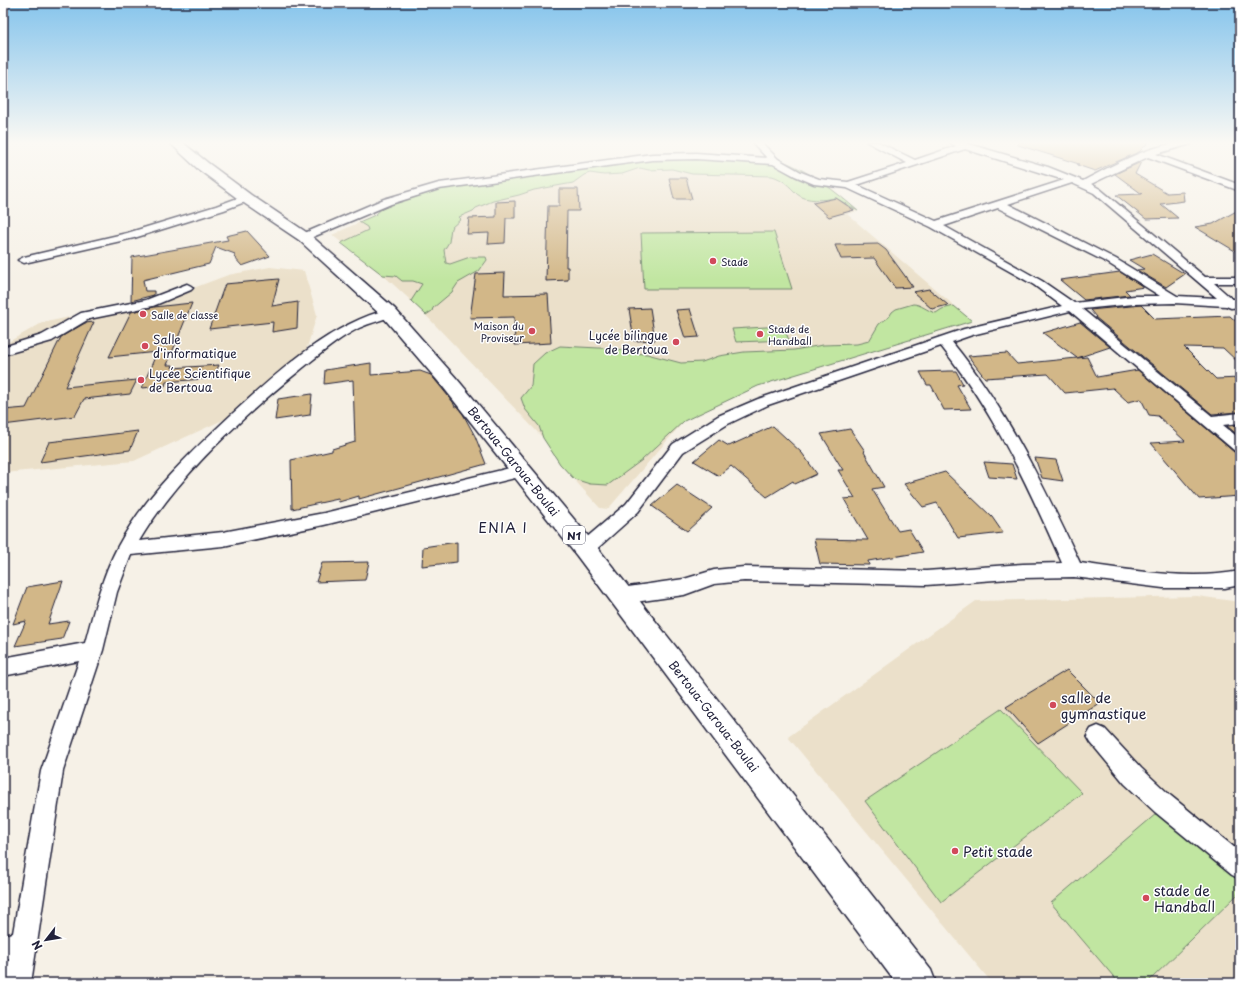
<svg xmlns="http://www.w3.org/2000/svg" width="1243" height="986" font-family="'Playpen Sans',sans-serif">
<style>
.built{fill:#ebe0ca}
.green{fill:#c1e6a1;stroke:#72846e}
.building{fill:#d2b788;stroke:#22223b}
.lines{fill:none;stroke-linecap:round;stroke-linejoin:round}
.street-casing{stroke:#22223b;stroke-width:3}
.highway-casing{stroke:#22223b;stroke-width:3}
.street{fill:#fff;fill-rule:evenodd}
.highway{fill:#fff;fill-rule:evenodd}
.poi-dot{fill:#d1495b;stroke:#fff;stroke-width:1.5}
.labels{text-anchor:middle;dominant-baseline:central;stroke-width:3;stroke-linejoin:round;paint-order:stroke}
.far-poi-label{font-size:10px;fill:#22223b;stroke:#fff;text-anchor:start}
.shield{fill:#fff;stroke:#646476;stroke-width:1}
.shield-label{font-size:11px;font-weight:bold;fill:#22223b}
.poi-label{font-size:12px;fill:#22223b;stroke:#fff;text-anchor:start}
.street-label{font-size:12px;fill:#22223b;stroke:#fff}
.quarter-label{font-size:14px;letter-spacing:1px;fill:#22223b;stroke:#fff}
.near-poi-label{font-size:14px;fill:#22223b;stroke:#fff;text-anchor:start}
</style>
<rect width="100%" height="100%" fill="#f6f1e7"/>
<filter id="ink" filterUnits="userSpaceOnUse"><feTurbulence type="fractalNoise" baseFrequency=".025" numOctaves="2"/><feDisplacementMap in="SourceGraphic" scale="8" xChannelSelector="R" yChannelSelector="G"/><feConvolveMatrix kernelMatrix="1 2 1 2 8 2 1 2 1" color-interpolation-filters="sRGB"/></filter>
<g filter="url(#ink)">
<g class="built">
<path d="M763 161H783L792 165 833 189 858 211 847 214 972 321 758 386 684 421 608 509 600 508 560 464 543 438 418 307 383 275 332 235 375 215 388 203 565 169Z"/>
<path d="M270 267 304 271 317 315 305 354 253 406 134 461 3 473V345L42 323 180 293 228 275Z"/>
<path d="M1197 596 1240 602V983H992L788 737 976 601Z"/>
</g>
<g class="green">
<path d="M654 158 783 161C811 172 835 191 858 211L836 198C825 200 806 202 797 194 789 186 783 179 772 176L692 174 672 169 649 170 640 168 622 174 604 175 590 173 584 175 573 183 534 190 519 195 493 201 476 208 473 211 459 217 461 219 451 228 449 242 444 250 446 263 450 264 470 257H486L487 260 479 271 458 283 452 292 433 308 432 311 426 315 411 301 422 284 413 281H402L396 276 383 275 341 243 368 230 367 227 359 222 375 215 388 203 419 191Z"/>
<path d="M774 232 792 289H644L641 233Z"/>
<path d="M913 304C921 304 927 311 936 313L942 309 954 306 972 321 758 386 684 421 642 460 608 485 590 484 574 479 560 464 543 438 539 426 525 409 521 398 531 386 533 364 545 353 560 346 618 349 630 353 647 354 681 363 702 362 719 356 744 352 794 350 823 345 857 344 869 341 879 324 889 317 892 312 896 309Z"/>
<path d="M783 326 789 340 736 342 732 329Z"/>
<path d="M1001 709 1082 793 941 902 865 801Z"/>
<path d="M1163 808 1240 883V892L1147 983H1119L1051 903Z"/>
</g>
<g class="building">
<path d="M1018 142H1149L1139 152 1095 171 1077 165 1079 164 1018 145Z"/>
<path d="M1141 162 1135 174 1167 193 1183 192 1184 201 1161 204 1178 218 1146 219 1116 195 1142 194 1115 174Z"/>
<path d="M669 178H686L692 199H674Z"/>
<path d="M559 189H578L579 211H567L566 267H568V280L546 281 548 206H559Z"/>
<path d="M836 198 854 210 829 217 813 203Z"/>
<path d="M515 201V218H506L505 243 488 244 489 233 467 234 469 218 496 217V202Z"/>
<path d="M1240 209V254L1195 227 1213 224Z"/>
<path d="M247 231 270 256 242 266 234 257 235 254 216 247 209 264 143 280 145 291H154V295L131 301 132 257 228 240 226 236Z"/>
<path d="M878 244 886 250 913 287 895 288 874 258 841 259 835 245Z"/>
<path d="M1152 254 1185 274 1166 287 1137 270 1144 269 1129 260Z"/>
<path d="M1120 272 1144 287 1125 290 1130 295 1084 300 1060 280Z"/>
<path d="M505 273 504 295 548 294 551 343 515 345 514 317 470 318 476 274Z"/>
<path d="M279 279 272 306 298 302 297 328 272 332 273 322 209 329 225 284Z"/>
<path d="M929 289 948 305 932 309 913 292Z"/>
<path d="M192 303 167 365H173L172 368 219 365 213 378 166 382 165 386 142 388 157 352 109 357 131 312 154 307Z"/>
<path d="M1141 305 1155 319 1230 316 1240 325V364L1223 348 1184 347 1216 379 1240 378V412L1212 414 1095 317H1096L1090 310Z"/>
<path d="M650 308 655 340 634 341 629 309Z"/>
<path d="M690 309 699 337 685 338 676 310Z"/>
<path d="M94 322 65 387 137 380 130 394 84 399 75 416 3 425V410L26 408 61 337 85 323Z"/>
<path d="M1080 322 1110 347 1077 358 1043 333Z"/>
<path d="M1007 353 1017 364 1087 357 1097 377 1138 370 1234 452 1240 453V496L1199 499 1151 443 1185 441 1158 416 1149 415 1141 399 1128 402 1113 388 1065 393 1048 374 985 378 968 356Z"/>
<path d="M371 363V375L420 371 431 375 453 402 455 407 457 406 463 414 475 436 486 464 359 499V496L339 502 338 499 292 509 291 460 332 451V449L355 442 353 380 324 384 325 370Z"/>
<path d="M949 371H956L963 384 957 385 971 409 944 410 931 385H927L920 372Z"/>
<path d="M312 394 310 415 275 420 278 399Z"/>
<path d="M1240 425V437L1227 426Z"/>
<path d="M773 426 802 453 817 474 795 484 793 481 767 497 731 466 719 476 694 461 719 440 729 446Z"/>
<path d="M850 429 865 451 864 452 884 487 872 489 898 531 909 529 923 552 868 561 869 565 820 564 814 539 868 540 844 499 855 498 838 470H843L821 434Z"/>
<path d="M138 431 130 450 40 462 49 442Z"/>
<path d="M1035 458 1056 460 1063 481 1042 478Z"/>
<path d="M984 462 1012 464 1017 479 989 477Z"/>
<path d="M945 472 992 517 1003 533 958 538 937 503 923 507 904 484Z"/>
<path d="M677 485 712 508 687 531 652 506Z"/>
<path d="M457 542V562L422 566 423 547Z"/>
<path d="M369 562 365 580 316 582 322 563Z"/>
<path d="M63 581 48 624 69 621 62 639 15 646 26 621 13 624 27 587Z"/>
<path d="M1067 670 1100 703 1038 743 1006 707Z"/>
</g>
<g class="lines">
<g class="street-casing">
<g id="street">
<path d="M752 142H761L778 159 801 172 819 179 848 182 907 163 867 142H878L915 160 956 146 949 142H962L1048 167 1083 181C1117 163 1154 142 1192 142L1191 144 1156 154 1240 185V191L1148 157 1091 184 1100 189 1205 277H1240V283H1214L1232 299H1240V307L1231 308 1226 306 1174 303 1134 304 1082 309 1212 416 1240 413V423L1223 425 1240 439V452L1235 451 1070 311 972 335 952 342C1007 409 1043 485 1080 563 1131 570 1189 581 1240 571V585L1225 588H1163L1074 577 1023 578 926 585 744 581 714 584 684 595 621 604 615 601 612 596 615 591 621 588 684 579 714 570 744 567 926 571 1023 564 1062 563C1028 486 994 412 941 346L768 405 728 424 683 452 638 512 591 554 585 556 579 554 576 549 579 544 626 504 673 444 718 416 758 399 964 329 1062 306 1034 285 931 227 847 188 814 184 795 176 773 164 696 159 652 160 439 189 391 204 308 239H300L299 237 300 235 384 199 439 183 652 154 696 153 767 158ZM965 149 1064 180 936 221 857 185ZM1072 183 1094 193 1217 298 1177 296 1116 259 1008 204ZM998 208 1108 263 1160 296H1134L1074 303 1042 281 944 226Z"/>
<path d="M246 195 251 198 250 200 224 210 134 238 24 263 18 260 24 257 127 233 216 206Z"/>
<path d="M187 284 191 286 193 288 191 290 153 306 89 319 52 341 3 355V347L42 335 81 313 146 300Z"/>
<path d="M389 309 393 310 395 313 393 316C382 320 370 323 359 328 337 339 318 356 299 371 242 417 177 477 139 541L223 532 324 513 522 465 527 467 530 471 527 475 324 525 223 546 131 555 117 592 103 650 63 771 31 983H5L9 959 3 961V935L13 933 41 771 79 661 3 676V658L85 643C94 610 102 576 118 546 146 494 190 453 232 414 278 372 328 325 389 309Z"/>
<path d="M1098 726 1105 729 1141 768 1171 796 1240 852V879L1232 875 1155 812 1125 784 1091 743 1087 736 1091 729Z"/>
</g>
</g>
<g class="highway-casing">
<path id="highway" d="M169 142H182L208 163 251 195 309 234 395 309 457 379 593 542 931 970 936 983H896L577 556 443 387 383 317 299 240 241 201 198 169Z"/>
</g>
<use href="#street" class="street"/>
<use href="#highway" class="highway"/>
</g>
</g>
<linearGradient id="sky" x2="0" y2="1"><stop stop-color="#85c4ec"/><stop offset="0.51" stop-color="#fbf9f4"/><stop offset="1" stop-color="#fbf9f4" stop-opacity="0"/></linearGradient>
<rect width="1243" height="280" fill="url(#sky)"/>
<g class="poi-dot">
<circle cx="713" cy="261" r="4"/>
<circle cx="143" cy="314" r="4"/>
<circle cx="532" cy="331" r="4"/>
<circle cx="760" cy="334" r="4"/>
<circle cx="676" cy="342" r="4"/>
<circle cx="145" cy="346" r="4"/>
<circle cx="141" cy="380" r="4"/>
<circle cx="1053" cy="705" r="4"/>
<circle cx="955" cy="851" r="4"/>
<circle cx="1146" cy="898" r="4"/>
</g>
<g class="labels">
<g class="far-poi-label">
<text x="721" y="261">Stade</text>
<text x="151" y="314">Salle de classe</text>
<text x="524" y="325" text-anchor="end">Maison du<tspan x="524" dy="12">Proviseur</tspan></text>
<text x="768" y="328">Stade de<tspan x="768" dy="12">Handball</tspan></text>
</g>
<rect class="shield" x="563" y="526" width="22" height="18" rx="3"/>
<g class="shield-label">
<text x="574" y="535">N1</text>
</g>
<g class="poi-label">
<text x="668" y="335" text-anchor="end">Lycée bilingue<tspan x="668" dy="14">de Bertoua</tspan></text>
<text x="153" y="339">Salle<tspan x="153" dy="14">d'informatique</tspan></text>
<text x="149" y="373">Lycée Scientifique<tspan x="149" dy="14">de Bertoua</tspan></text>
</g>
<g class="street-label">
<text transform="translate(514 461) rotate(51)">Bertoua-Garoua-Boulai</text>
<text transform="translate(714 716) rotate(52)">Bertoua-Garoua-Boulai</text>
</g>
<g class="quarter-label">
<text x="503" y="527">ENIA I</text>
</g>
<g class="near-poi-label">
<text x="1061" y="697">salle de<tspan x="1061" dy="16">gymnastique</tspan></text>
<text x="963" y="851">Petit stade</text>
<text x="1154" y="890">stade de<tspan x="1154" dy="16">Handball</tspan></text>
</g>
</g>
<rect width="1243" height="986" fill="none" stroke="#fff" stroke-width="16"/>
<rect x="8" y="8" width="1227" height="970" fill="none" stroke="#22223b" stroke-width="1.5" filter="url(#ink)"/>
<g transform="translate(46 940) rotate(239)" stroke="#ffffff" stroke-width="3" paint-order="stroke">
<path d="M0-3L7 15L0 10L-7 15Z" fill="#22223b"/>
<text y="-6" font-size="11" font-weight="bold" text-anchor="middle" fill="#22223b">N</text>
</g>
</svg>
